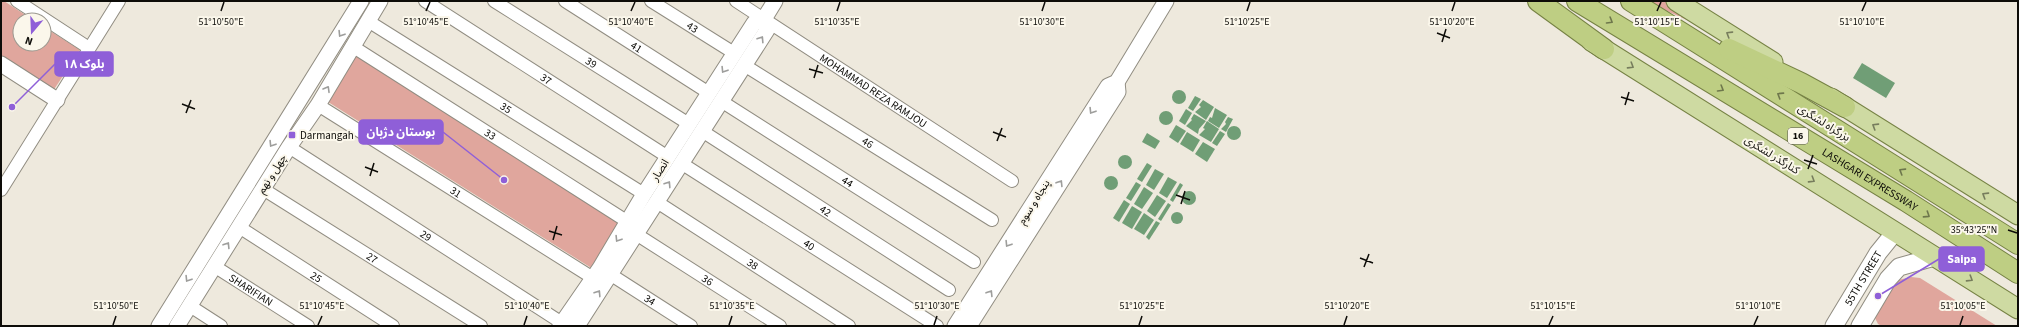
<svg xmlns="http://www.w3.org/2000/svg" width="2019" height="327" font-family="'Source Sans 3','Noto Sans Arabic',sans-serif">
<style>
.green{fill:#e0a69d}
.water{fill:#709e76}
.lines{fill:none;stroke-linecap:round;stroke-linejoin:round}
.minor-casing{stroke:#918d82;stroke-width:14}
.tertiary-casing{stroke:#918d82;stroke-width:17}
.secondary-casing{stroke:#918d82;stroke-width:19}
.primary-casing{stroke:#768244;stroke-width:21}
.trunk-casing{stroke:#768244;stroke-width:22}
.minor{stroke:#fff;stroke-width:12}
.tertiary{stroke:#fff;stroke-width:15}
.secondary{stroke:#fff;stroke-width:17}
.primary{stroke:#cedaa2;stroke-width:19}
.trunk{stroke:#bece83;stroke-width:20}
.oneway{stroke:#6e774c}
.oneway2{stroke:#9e9e9c}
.oneway3{stroke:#777d5d}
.ticks{fill:none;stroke:#0d0c08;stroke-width:1.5}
.poi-dot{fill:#8f5fd8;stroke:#fbf7eb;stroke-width:1.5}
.labels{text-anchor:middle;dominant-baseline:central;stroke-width:4;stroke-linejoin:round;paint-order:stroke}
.shield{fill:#fbf7eb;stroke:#54524c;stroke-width:1}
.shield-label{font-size:10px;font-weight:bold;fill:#0d0c08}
.street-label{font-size:11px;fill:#0d0c08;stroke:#fbf7eb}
.poi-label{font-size:11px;fill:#0d0c08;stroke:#fbf7eb;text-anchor:start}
.ticks-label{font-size:10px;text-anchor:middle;fill:#0d0c08;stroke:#fbf7eb;stroke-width:4;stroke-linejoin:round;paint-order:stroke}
.leader{fill:none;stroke:#8f5fd8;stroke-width:1.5}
.callout-dot{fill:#8f5fd8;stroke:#fbf7eb;stroke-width:1.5}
.callout{fill:#8f5fd8;stroke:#8f5fd8;stroke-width:1.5}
.callout-label{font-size:12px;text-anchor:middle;font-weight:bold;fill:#fff}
</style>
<rect width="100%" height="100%" fill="#eee9dd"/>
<g class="green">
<path d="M1 1H4L33 20H20V44H44V27L80 50 53 91 1 57Z"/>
<path d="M1644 1H1664L1710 30Z"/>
<path d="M357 51 623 222 593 269 325 100Z"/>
<path d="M1911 277 1920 278 1997 326H1882L1878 324 1874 316 1898 280Z"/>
</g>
<g class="water">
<path d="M1862 63 1895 83 1886 98 1853 78Z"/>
<circle cx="1179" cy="97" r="7"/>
<path d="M1195 96 1201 99 1193 111 1188 108Z"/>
<path d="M1203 100 1214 107 1206 120 1195 112 1201 107 1199 105Z"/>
<path d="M1215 108 1227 115 1219 128 1208 121 1210 117 1212 118Z"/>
<path d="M1186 109 1192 113 1185 125 1179 121Z"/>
<circle cx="1166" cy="118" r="7"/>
<path d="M1194 114 1206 121 1199 129 1198 134 1186 126 1192 120 1191 119Z"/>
<path d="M1228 117 1233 119 1226 132 1221 129 1226 124 1225 122Z"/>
<path d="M1207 121 1219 129 1211 142 1199 135 1205 129 1203 128Z"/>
<path d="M1176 125 1186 131 1178 143 1169 137Z"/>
<circle cx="1234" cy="133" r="7"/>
<path d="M1220 131 1225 134 1217 146 1212 143Z"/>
<path d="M1187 132 1200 140 1193 152 1180 144Z"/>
<path d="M1147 133 1160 141 1155 149 1142 142Z"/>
<path d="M1203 142 1215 149 1207 162 1195 154Z"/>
<circle cx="1125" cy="162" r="7"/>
<path d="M1147 163 1152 166 1142 182 1137 179Z"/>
<path d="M1155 169 1164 174 1154 190 1146 185Z"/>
<circle cx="1111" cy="183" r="7"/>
<path d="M1168 177 1177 182 1167 198 1159 193Z"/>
<path d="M1136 182 1141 185 1131 201 1126 198Z"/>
<path d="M1180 183 1183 185 1173 202 1170 200Z"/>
<path d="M1144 187 1153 193 1142 209 1134 204Z"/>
<circle cx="1189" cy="198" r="7"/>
<path d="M1157 195 1166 201 1155 217 1147 211Z"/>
<path d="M1124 200 1130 204 1119 222 1113 218Z"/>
<path d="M1168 203 1171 205 1161 221 1158 219Z"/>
<path d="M1132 206 1142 212 1132 229 1122 223Z"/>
<circle cx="1177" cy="218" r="6"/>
<path d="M1144 213 1154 220 1144 235 1134 229Z"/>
<path d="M1156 221 1160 223 1149 240 1146 237Z"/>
</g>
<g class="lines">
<g class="minor-casing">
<g id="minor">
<path d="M17 1 89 48"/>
<path id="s1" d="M425 1 668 157"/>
<path id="s2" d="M494 1 689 124"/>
<path id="s3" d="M565 1 709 93"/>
<path id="s4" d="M651 1 734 53"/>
<path id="s5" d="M736 1 1012 181"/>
<path id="s6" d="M368 21 644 194"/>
<path id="s7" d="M352 46 628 222"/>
<path id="s8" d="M744 65 992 220"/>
<path id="s9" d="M721 101 974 262"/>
<path id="s10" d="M318 105 593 278"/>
<path id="s11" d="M702 131 949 290"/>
<path id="s12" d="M289 147 562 323"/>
<path id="s13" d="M681 163 937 326"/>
<path id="s14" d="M263 189 481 326"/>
<path d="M1 190 119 1"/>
<path id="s15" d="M657 202 849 326"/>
<path id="s16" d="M239 227 393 326"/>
<path id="s17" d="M636 234 780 326"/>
<path id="s18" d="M214 266 308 326"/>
<path id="s19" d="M602 269 691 326"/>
<path d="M190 306 221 326"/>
</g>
</g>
<g class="tertiary-casing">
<g id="tertiary">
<path d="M1 64 57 100"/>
<path d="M159 326 361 1"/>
<path d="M177 326 289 147 318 105 380 1"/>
<path d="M560 326 600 268 644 194 754 23 764 19 775 1"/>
<path d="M577 326 767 30 764 19"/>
<path d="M955 326 1108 86 1117 82 1166 1"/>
<path d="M969 326 1118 92 1117 82"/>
</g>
</g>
<g class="secondary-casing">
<g id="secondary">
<path id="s20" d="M1834 326 1878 253 1895 232"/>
<path d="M1860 326 1888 279 1899 267 1934 257"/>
</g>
</g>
<g class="primary-casing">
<g id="primary">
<path d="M1676 1 1773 62"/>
<path d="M1591 41 2018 309"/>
<path d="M1831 98 2018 215"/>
</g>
</g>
<g class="trunk-casing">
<g id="trunk">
<path d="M1538 1 1604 49"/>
<path id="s21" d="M1577 1 1906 201 2018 273"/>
<path d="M1631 1 2018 244"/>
<path d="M1729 49 1801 83 1845 107"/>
</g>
</g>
<use href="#minor" class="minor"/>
<use href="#tertiary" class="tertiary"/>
<use href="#secondary" class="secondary"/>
<use href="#primary" class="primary"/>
<use href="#trunk" class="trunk"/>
</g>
<defs><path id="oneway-chevron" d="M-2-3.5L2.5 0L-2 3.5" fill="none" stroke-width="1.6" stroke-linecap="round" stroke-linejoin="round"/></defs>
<g class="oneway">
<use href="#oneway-chevron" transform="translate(1610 21) rotate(31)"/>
<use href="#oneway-chevron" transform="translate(1721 89) rotate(31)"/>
<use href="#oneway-chevron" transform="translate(1780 95) rotate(-148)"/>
<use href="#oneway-chevron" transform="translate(1902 171) rotate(-148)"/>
<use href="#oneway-chevron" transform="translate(1927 215) rotate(33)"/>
</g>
<g class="oneway2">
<use href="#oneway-chevron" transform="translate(341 34) rotate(122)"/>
<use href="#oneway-chevron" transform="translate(761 39) rotate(-57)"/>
<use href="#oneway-chevron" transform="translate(724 70) rotate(122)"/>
<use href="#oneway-chevron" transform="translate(327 89) rotate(-60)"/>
<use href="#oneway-chevron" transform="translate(1092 111) rotate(122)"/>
<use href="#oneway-chevron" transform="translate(272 144) rotate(122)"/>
<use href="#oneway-chevron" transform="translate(1060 183) rotate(-58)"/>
<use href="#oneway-chevron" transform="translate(668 184) rotate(-57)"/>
<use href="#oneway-chevron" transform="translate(618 239) rotate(122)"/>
<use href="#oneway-chevron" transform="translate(1008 244) rotate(122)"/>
<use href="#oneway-chevron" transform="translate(227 245) rotate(-58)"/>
<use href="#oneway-chevron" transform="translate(188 279) rotate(122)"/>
<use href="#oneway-chevron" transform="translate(598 293) rotate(-57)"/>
<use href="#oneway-chevron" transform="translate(990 293) rotate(-58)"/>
</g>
<g class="oneway3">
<use href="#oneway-chevron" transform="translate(1729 34) rotate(-148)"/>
<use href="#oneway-chevron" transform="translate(1631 66) rotate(32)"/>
<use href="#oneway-chevron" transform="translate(1875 126) rotate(-148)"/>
<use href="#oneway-chevron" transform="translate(1812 180) rotate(32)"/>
<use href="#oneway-chevron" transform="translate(1985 195) rotate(-148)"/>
<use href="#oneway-chevron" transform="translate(1970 279) rotate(32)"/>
</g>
<path class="ticks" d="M221 11 224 2M426 11 430 2M631 11 635 2M837 11 840 2M1042 11 1045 2M1247 11 1250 2M1452 11 1455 2M1657 11 1661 2M1862 11 1866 2M1437 33 1450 38M1442 42 1446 29M809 69 823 73M814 78 818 65M1621 97 1634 101M182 104 195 109M1625 105 1629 92M186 113 191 100M993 132 1006 137M997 141 1002 128M1804 160 1817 164M365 167 378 172M1808 169 1813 155M370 176 374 163M1176 195 1190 200M1181 204 1185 191M2008 230 2017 233M549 231 562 235M553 240 557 226M1360 258 1373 263M1364 267 1369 254M113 325 116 316M318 325 322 316M524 325 527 316M729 325 732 316M934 325 937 316M1139 325 1142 316M1344 325 1347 316M1549 325 1553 316M1754 325 1758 316M1960 325 1963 316"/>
<rect class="poi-dot" x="288" y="131" width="8" height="8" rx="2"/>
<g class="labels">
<rect class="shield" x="1788" y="128" width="20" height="16" rx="3"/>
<g class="shield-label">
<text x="1798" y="136">16</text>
</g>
<g class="street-label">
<text stroke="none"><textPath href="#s4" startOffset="49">43</textPath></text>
<text stroke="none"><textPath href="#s3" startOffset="85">41</textPath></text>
<text stroke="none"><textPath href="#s2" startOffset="115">39</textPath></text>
<text stroke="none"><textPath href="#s1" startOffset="144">37</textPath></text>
<text stroke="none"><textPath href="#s5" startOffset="164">MOHAMMAD REZA RAMJOU</textPath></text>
<text stroke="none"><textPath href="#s6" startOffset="163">35</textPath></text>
<text transform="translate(1824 123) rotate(32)">بزرگراه لشگری</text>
<text stroke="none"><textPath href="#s7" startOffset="164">33</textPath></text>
<text stroke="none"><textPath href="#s8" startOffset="146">46</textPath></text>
<text transform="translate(1772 155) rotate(32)">کنارگذر لشگری</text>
<text transform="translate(660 170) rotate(-58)">انصار</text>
<text transform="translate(272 174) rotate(-58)">چهل و نهم</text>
<text stroke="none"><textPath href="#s21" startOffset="343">LASHGARI EXPRESSWAY</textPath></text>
<text stroke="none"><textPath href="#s9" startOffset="150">44</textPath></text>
<text stroke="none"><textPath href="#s10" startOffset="163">31</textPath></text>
<text transform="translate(1034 202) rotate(-58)">پنجاه و سوم</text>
<text stroke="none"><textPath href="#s11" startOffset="147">42</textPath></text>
<text stroke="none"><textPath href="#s12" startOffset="163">29</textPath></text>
<text stroke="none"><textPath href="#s13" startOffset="152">40</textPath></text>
<text stroke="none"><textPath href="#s14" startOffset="129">27</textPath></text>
<text stroke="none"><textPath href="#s15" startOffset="114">38</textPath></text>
<text stroke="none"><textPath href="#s16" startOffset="92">25</textPath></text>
<text stroke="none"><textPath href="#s20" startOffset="56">55TH STREET</textPath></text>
<text stroke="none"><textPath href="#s17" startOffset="85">36</textPath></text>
<text stroke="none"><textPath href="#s18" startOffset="44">SHARIFIAN</textPath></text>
<text stroke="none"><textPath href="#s19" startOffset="57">34</textPath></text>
</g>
<g class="poi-label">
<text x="300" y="135">Darmangah</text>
</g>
</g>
<g class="ticks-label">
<text x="221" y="25">51°10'50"E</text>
<text x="426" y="25">51°10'45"E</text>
<text x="631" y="25">51°10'40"E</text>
<text x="837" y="25">51°10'35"E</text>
<text x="1042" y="25">51°10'30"E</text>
<text x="1657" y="25">51°10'15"E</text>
<text x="1247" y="25">51°10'25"E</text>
<text x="1452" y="25">51°10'20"E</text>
<text x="1862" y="25">51°10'10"E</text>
<text x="1974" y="233">35°43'25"N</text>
<text x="116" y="309">51°10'50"E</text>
<text x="322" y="309">51°10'45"E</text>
<text x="527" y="309">51°10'40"E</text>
<text x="732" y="309">51°10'35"E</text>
<text x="937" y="309">51°10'30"E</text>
<text x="1142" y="309">51°10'25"E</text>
<text x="1347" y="309">51°10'20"E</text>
<text x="1553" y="309">51°10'15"E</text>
<text x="1758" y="309">51°10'10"E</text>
<text x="1963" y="309">51°10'05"E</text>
</g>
<path class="leader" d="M12 107L55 64M504 180L443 132M1878 296L1939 259"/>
<g class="callout-dot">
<circle cx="12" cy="107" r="4"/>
<circle cx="504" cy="180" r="4"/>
<circle cx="1878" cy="296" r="4"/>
</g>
<g class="callout">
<rect x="55" y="52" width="58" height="24" rx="4"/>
<rect x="359" y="120" width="84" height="24" rx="4"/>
<rect x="1939" y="247" width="45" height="24" rx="4"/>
</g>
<g class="callout-label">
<text x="84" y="68">بلوک ۱۸</text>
<text x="401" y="136">بوستان دژبان</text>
<text x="1962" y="263">Saipa</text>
</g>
<rect width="2019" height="327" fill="none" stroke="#0d0c08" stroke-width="4"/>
<g transform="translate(32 32) rotate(199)"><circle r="19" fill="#fbf7eb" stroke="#9c9990"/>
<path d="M0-3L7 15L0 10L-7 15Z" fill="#8f5fd8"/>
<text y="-6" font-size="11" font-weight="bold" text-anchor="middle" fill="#0d0c08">N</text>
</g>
</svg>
